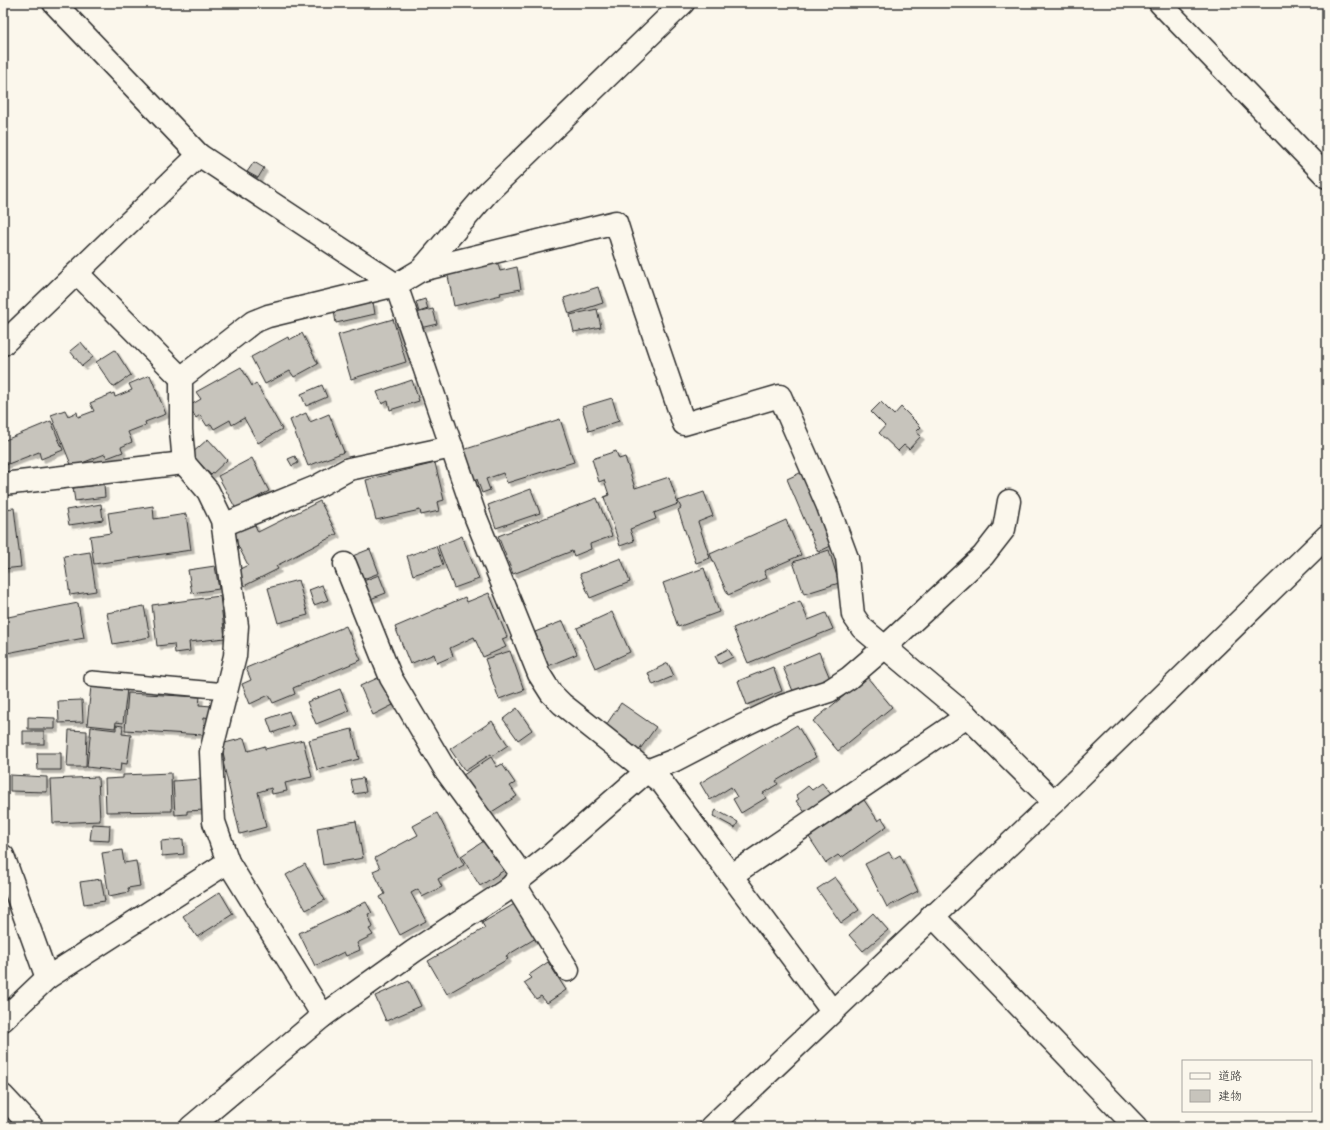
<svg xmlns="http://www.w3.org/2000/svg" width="1330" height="1130" font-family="'Architects Daughter','Klee One',sans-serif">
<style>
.building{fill:#c7c4bc;stroke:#2b2b2b;filter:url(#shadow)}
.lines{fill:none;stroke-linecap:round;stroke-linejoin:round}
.service-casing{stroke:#2b2b2b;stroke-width:18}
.minor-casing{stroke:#2b2b2b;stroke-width:25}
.primary-casing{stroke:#2b2b2b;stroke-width:25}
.service{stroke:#fbf7ec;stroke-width:15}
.minor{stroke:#fbf7ec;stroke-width:22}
.primary{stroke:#fbf7ec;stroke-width:22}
</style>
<defs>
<filter id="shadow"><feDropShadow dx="3.5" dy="3.5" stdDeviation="0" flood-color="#0004"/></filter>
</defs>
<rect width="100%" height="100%" fill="#fbf7ec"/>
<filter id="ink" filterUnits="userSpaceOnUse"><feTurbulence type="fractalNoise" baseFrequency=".025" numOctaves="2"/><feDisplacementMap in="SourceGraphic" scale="8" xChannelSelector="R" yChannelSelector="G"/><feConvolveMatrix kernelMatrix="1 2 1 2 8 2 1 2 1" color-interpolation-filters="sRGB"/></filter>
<g filter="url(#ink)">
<g class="building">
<path d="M254 162 264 168 258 178 247 172Z"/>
<path d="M497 261 500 271 517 267 521 289 500 293 501 295 454 306 447 271Z"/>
<path d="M598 287 603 303 569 314 564 298Z"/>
<path d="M425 299 428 309 419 312 416 302Z"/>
<path d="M373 302 375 314 336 323 334 311Z"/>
<path d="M433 309 437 324 420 328 416 313Z"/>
<path d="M597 309 601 327 574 332 570 315Z"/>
<path d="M393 319 406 362 351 379 338 335Z"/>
<path d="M302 333 318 364 294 377 290 371 265 384 251 357 288 337 289 340Z"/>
<path d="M81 342 93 357 82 366 70 351Z"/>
<path d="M115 350 131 375 113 387 96 362Z"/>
<path d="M241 367 252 386 256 383 282 429 258 443 244 418 232 425 230 420 214 429 211 424 207 426 200 415 196 418 189 406 201 399 196 392Z"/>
<path d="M150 375 166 414 145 422 146 425 128 432 132 442 121 447 123 452 107 458 105 454 72 467 51 415 65 410 68 416 77 412 78 417 94 411 90 403 114 393 115 397 132 390 129 384Z"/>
<path d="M412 380 419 401 390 410 388 401 382 404 377 392Z"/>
<path d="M322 385 327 397 306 406 301 394Z"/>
<path d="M612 398 619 421 589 431 582 407Z"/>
<path d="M881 402 894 415 901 407 921 427 916 432 921 436 909 449 904 445 898 451 879 433 885 426 871 412Z"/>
<path d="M306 413 310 422 329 414 344 452 308 466 290 420Z"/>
<path d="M560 419 574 462 507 483 503 473 486 479 490 490 482 493 477 479 473 480 463 450Z"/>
<path d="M51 421 63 450 41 459 39 452 3 466V441Z"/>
<path d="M208 439 227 460 211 475 191 454Z"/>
<path d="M616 451 619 459 625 457 635 488 669 477 678 504 654 513 656 519 630 529 634 541 620 546 604 497 609 495 604 480 599 482 592 459Z"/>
<path d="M295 456 298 463 292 466 288 459Z"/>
<path d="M252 458 269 491 236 509 218 476Z"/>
<path d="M435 463 444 500 437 502 439 511 421 515 420 510 376 520 366 480Z"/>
<path d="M802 472 833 545 818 552 787 479Z"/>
<path d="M104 484 105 497 75 501 73 488Z"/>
<path d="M531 489 540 513 496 528 488 505Z"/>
<path d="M704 492 713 516 698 522 710 558 696 563 678 510 681 508 678 501Z"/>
<path d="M597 498 612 536 590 544 591 549 574 556 572 551 513 574 498 536Z"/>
<path d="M320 501 337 534 276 566 278 569 244 586 236 571 248 565 232 534 254 523 258 532Z"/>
<path d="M101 504 103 520 69 525 66 510Z"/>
<path d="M153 506 154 519 186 514 191 550 94 564 90 536 111 533 108 513Z"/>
<path d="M14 508 21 567 3 569V509Z"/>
<path d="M786 520 801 555 764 571 767 578 728 595 710 554Z"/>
<path d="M462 536 479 579 454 588 438 546Z"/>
<path d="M436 546 443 565 413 575 407 556Z"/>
<path d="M370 549 379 573 358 581 350 557Z"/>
<path d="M829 550 839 583 804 594 793 562Z"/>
<path d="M90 552 96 591 70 595 64 556Z"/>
<path d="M621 558 630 582 590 598 580 574Z"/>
<path d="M215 566 219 589 192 593 188 570Z"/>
<path d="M704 568 719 612 678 627 663 583Z"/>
<path d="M379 575 386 593 365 601 358 583Z"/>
<path d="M298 580 308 615 278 623 268 588Z"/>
<path d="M322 585 328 600 314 605 309 590Z"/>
<path d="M489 593 507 637 502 639 506 647 483 657 474 637 450 648 453 656 437 663 434 654 410 664 395 627 465 597 467 602Z"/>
<path d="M220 596 225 638 189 642 190 651 175 653 174 644 157 646 152 605Z"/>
<path d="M800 601 808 620 826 613 833 629 748 663 733 628Z"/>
<path d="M78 603 84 638 7 653 5 642H3V618Z"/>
<path d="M144 606 150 637 113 644 107 613Z"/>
<path d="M612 612 630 652 595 668 577 628Z"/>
<path d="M563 621 577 654 548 666 535 632Z"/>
<path d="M346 626 361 660 293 688 295 694 273 703 269 695 250 704 242 684 251 680 246 668Z"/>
<path d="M728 649 733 657 719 664 715 656Z"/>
<path d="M510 651 524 690 499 699 485 659Z"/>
<path d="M819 652 831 681 795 696 783 667Z"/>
<path d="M668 663 674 676 653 685 648 673Z"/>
<path d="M773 667 782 691 747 705 738 681Z"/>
<path d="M380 677 393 705 373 715 360 686Z"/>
<path d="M867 677 892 707 838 751 813 721Z"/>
<path d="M91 686 127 689 123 723 116 722 115 728 87 725Z"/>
<path d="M340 689 349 711 316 724 307 702Z"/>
<path d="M128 693 200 697 199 705 212 706 211 718 204 717 203 735 125 730Z"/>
<path d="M82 700 83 722 59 723 58 701Z"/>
<path d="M621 703 656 727 638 752 604 728Z"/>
<path d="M517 708 532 730 518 740 503 719Z"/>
<path d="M289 711 294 725 272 733 267 719Z"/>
<path d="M28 717 55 718V729H28Z"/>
<path d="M492 721 508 745 492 756 491 754 465 771 450 749Z"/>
<path d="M116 725 123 726 122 734 131 735 127 764 121 763 120 771 87 767 91 727 116 730Z"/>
<path d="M797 725 816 757 776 781 778 784 763 793 766 798 741 813 733 799 737 797 731 787 710 800 700 783Z"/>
<path d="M352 729 359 759 317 770 309 740Z"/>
<path d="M69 730 87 731 86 767H67Z"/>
<rect x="23" y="731" width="21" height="13"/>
<path d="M244 738 248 751 265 746V749L303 740 312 777 285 783 287 791 272 794 271 788 258 792 266 827 240 834 223 762 225 761 221 744Z"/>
<path d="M37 753H61V770H38Z"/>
<path d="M491 757 497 767 502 764 515 783 510 786 517 796 482 818 457 779Z"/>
<path d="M171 773 172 811 106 812 105 779 123 778V775Z"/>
<path d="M10 775 47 777V792L10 791Z"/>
<path d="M98 777 100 821 53 823 51 779Z"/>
<path d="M363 778 366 792 354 794 351 780Z"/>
<path d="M202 779 204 810 187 811V814L175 815 173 781Z"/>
<path d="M822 783 833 797 808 816 796 801 799 799 796 795 808 786 812 790Z"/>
<path d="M862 797 878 821 882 818 887 826 841 858 838 855 826 863 807 834Z"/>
<path d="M716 810 738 822 735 828 713 816Z"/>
<path d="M437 813 464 865 438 879 442 887 422 897 418 889 411 893 426 921 400 935 380 897 385 894 373 871 380 868 375 858 418 835 413 826Z"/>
<path d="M356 821 363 858 323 865 317 828Z"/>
<path d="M92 824 110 825 109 841 90 840Z"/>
<path d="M183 839 184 854 162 856 161 841Z"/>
<path d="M487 839 506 869 480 886 461 856Z"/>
<path d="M122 850 124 863 136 861 140 886 128 888 129 892 109 896 102 853Z"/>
<path d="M889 852 893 859 900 855 918 891 887 907 865 864Z"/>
<path d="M305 864 325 900 306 910 286 875Z"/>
<path d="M835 877 859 910 841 923 817 889Z"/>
<path d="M101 879 105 901 84 904 80 882Z"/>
<path d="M220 892 233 914 197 937 183 916Z"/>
<path d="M366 902 372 913 368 914 373 927 369 929 373 935 357 943 360 950 346 956 344 952 315 966 299 933Z"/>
<path d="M516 903 536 938 506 956 508 959 447 994 428 961 485 928 482 923Z"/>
<path d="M873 913 888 930 863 951 849 935Z"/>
<path d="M548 962 566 990 547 1003 541 996 536 999 524 983 532 978 529 975Z"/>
<path d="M409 981 421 1006 386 1021 375 996Z"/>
</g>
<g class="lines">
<g class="service-casing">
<path id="service" d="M92 679 226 691"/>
</g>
<g class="minor-casing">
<g id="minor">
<path d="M54 3 199 155"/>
<path d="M1160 3 1327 177"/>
<path d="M421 270 488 192 683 3"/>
<path d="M77 273 181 378"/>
<path d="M3 344 199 155 396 285"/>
<path d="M3 484 184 463"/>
<path d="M223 525 316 487 349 469 452 447"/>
<path d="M345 564 391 678 446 771 523 876"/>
<path d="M3 856 47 978"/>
<path d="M732 875 967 716"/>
<path d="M514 883 568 970"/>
<path d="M932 915 1136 1127"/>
<path d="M832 1011 663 784 562 704 551 693 539 674 476 518 396 285 421 270 616 222 627 257 684 424 780 396 827 504 847 558 853 615 862 628 967 716 1054 802"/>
<path d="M323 1016 228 862 214 822 211 752 235 656 237 626 222 520 208 491 184 463 181 430V378L253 322 268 316 396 285"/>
<path d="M3 1020 47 978 228 862"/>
<path d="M191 1127 323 1016 414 951 504 892 553 853 647 771 675 760 723 735 783 706 829 691 849 678 885 647 983 556 1004 529 1009 501"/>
<path d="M711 1127 1054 802 1327 536"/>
</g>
</g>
<g class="primary-casing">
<path id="primary" d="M3 1096 32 1127"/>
</g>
<use href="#service" class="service"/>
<use href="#minor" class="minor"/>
<use href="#primary" class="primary"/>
</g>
</g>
<rect width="1330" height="1130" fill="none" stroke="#fbf7ec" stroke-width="16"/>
<rect x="8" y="8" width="1314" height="1114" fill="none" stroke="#2b2b2b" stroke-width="1.5" filter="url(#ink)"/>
<rect x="1182" y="1060" width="130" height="52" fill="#fbf7ec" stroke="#a8a59f"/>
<rect x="1190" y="1073" width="20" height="6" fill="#fbf7ec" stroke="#a8a59f"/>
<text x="1218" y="1080" font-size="12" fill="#2b2b2b">道路</text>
<rect x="1190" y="1090" width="20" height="12" fill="#c7c4bc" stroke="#a8a59f"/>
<text x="1218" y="1100" font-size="12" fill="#2b2b2b">建物</text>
</svg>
